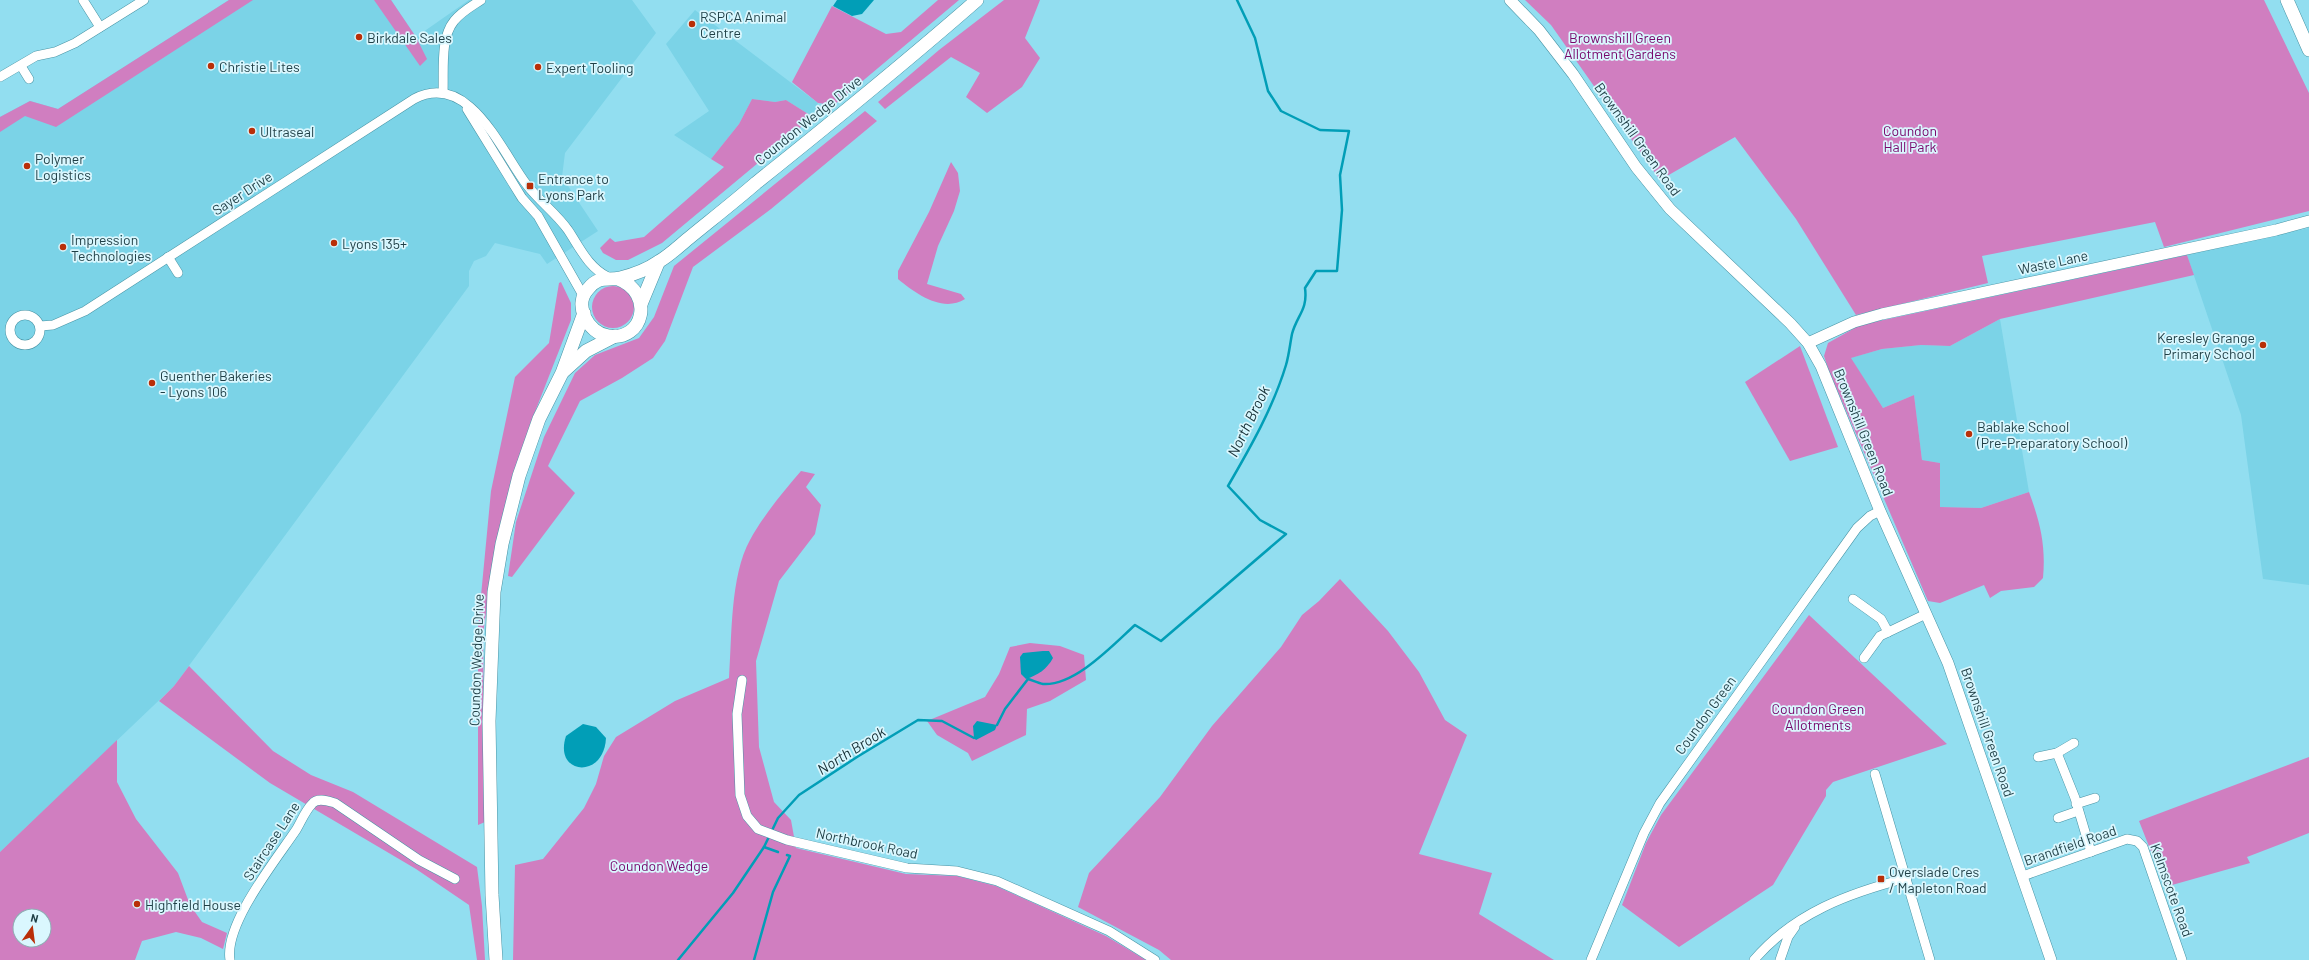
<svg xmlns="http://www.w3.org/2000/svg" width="2309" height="960" font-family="Barlow,sans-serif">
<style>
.built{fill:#7bd3e7}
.green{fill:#d07ec0;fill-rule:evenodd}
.water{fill:#019eb7}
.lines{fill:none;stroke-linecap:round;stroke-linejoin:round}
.stream{stroke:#019eb7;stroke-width:2.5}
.minor-casing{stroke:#4894a5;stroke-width:10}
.tertiary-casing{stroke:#4894a5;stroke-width:12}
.secondary-casing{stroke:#4894a5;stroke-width:14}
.minor{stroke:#fff;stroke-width:9}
.tertiary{stroke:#fff;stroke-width:11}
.secondary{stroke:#fff;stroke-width:13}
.poi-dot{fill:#b92f08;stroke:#daf7fe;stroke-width:1.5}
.labels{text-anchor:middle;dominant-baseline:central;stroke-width:3.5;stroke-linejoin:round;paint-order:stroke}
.poi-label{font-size:14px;fill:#1f3f46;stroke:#daf7fe;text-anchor:start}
.park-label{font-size:14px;fill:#78076b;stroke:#daf7fe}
.street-label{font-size:14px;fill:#1f3f46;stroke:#daf7fe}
.water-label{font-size:15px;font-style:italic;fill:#142e34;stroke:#daf7fe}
</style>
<rect width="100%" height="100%" fill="#92def0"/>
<g class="built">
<path d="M229 0H391L416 37 469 0H632L656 33 565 153 562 177 598 231 547 264 540 254 495 243 486 256 474 261 469 271V286L174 686 0 852V117L30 101 58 109Z"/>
<path d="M695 10 818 103 813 117 786 100 775 102 752 99 739 124 711 159 674 135 709 111 666 44Z"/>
<path d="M2309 228V585L2263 579 2241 415 2187 255Z"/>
<path d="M2000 319 2029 492 1981 508 1940 507V463L1922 460 1914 395 1883 408 1850 358 1882 349 1921 345 1950 346Z"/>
</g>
<g class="green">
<path d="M229 0H253L56 127 25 116 0 132V117L30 101 58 109Z"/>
<path d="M374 0H391L416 37 427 59 420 66Z"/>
<path d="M938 0H959L834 105 818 103 792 82 832 6 886 34 901 32Z"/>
<path d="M1004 0H1040L1025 38 1040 58 1022 87 987 113 966 97 980 73 951 57 885 109 878 102 939 50Z"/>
<path d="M1525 0H2264L2309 93V211L2164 247 2155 222 1982 256 1988 283 1856 315 1796 219 1735 137 1660 180 1551 25Z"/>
<path d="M752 99 775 102 786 100 813 117 662 243 628 260H616L603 253 600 248 610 238 615 242 644 237 724 167 711 159 739 124Z"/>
<path d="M865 111 877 121 771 209 693 267 665 341 653 358 622 378 580 401 548 466 575 493 512 577 508 576 516 522 544 437 575 373 595 355 639 338 654 317 674 266Z"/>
<path d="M951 162 958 173 960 191 954 211 938 246 927 284 961 294 965 299C943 313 916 294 898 279V271L929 212Z"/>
<path d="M2187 255 2194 275 2000 319 1950 346 1921 345 1882 349 1851 358 1883 408 1914 395 1922 460 1940 463V507L1981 508 2029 492C2040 522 2046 545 2043 578L2034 587 2001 591 1990 598 1984 585 1940 603 1928 601 1829 371 1824 356 1828 343 1860 325Z"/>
<path d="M561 282 571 303V320L531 422 496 543 483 634 485 822 478 825V627L491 491 515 377 549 343 559 283Z"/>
<circle cx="613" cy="307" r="21"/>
<path d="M1800 346 1838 447 1790 461 1745 382Z"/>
<path d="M801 471 815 474 806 487 821 505 815 534 779 581 756 661 759 747 774 802 791 820 796 848 906 874 957 876 996 886 1106 936 1146 960H513L515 865 543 859 584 808 596 784 604 756 616 737 675 701 729 678C732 637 730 576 750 540 763 516 783 492 801 471Z"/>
<path d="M1340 579 1388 631 1419 672 1445 720 1467 735 1419 854 1492 873 1479 914 1554 960H1171L1159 950 1078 907 1089 873 1160 797 1212 726 1281 647 1302 615 1319 601Z"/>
<path d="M1809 615 1947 744 1833 782 1826 790V796L1773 885 1679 947 1622 905 1646 843 1661 815Z"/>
<path d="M1030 643 1060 646 1084 655 1086 680 1050 701 1027 709 1026 735 972 761 968 753 937 735 927 721 985 697 999 674 1010 647Z"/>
<path d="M189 666 273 751 311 775 353 792 477 867 482 906 485 960H477L469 905 416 869 270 783 159 701 174 686Z"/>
<path d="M117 740V782L136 819 178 873 190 905 202 922 227 933 223 949 201 938 176 932 142 941 135 960H0V852ZM20 916H44V940H20Z"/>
<path d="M2309 757V833L2247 857 2250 863 2165 887 2139 821Z"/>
</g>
<g class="water">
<path d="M837 0H874L862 14 852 16 833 6Z"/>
<path d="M1043 651H1049L1053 658C1047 669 1038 675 1026 679L1021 674 1020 657 1023 653Z"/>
<path d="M977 721 997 725 995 730 976 740 974 738 973 726Z"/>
<path d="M583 724 596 727 606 738C604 780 553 775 566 736Z"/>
</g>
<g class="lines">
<g class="stream">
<path d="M997 725 1005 709 1028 679C1032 680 1038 683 1043 684 1075 686 1113 645 1135 625L1161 641 1286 534 1260 520 1228 486C1250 448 1273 408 1286 365 1289 355 1290 344 1292 334 1297 315 1308 310 1305 288L1316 271H1337L1342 210 1340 175 1349 131 1320 130 1281 111 1268 91 1255 38 1237 0"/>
<path d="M764 847 778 852"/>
<path d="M678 960 733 893 764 847 778 818 799 795 857 757 918 720 942 721 974 738"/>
<path d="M754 960 773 892 790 856 787 855"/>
</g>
<g class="minor-casing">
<g id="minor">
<path d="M83 0 100 27"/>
<path d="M21 66 29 79"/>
<path d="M0 77 36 56 55 52 75 43 144 0"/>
<path d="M443 93C444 71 440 38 454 21 461 12 472 6 481 0"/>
<path d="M467 109 522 198 538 216 584 297"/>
<path d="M168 257 178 273"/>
<circle cx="25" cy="330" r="15"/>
<path d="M40 326 53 325 85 311 414 99C469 70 501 151 527 185 539 201 556 213 568 230 580 248 588 267 608 277"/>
<path d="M1853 599 1881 619 1888 632"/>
<path d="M1864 658 1880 636 1926 614"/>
<path d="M742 680 737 714 740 795 747 816 758 829 787 840 907 868 957 871 997 881 1109 931 1155 960"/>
<path d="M2057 753 2075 798 2091 852"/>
<path d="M2038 757 2057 753 2074 743"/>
<path d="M1875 774 1930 960"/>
<path d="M2076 804 2095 798"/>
<path d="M2058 818 2078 811"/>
<path d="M2023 876 2127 839 2137 841 2143 847 2182 960"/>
<path d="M230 960C224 924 276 860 296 830 301 822 305 811 312 804 317 797 328 801 335 803L419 860 455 879"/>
<path d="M1591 960 1644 833 1660 803 1857 528 1870 516 1880 511"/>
<path d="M1754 960C1794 913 1849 893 1907 878"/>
<path d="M1780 960 1788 937 1795 927"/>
</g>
</g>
<g class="tertiary-casing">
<g id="tertiary">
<path d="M1510 0 1539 30 1573 74 1636 167 1670 209 1790 323 1808 343 1821 366 1880 511 1948 663 2051 960"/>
<path d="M1808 343 1854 322 1882 314 2276 230 2309 221"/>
</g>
</g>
<g class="secondary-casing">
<g id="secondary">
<path d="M2287 0 2309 50"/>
<path d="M618 279C655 293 644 342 608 336 588 333 573 305 588 289 599 275 607 281 620 278 632 275 648 269 658 262 669 256 679 246 689 238 711 220 734 202 756 183 831 123 905 63 977 0"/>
<path d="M641 304 658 263"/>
<path d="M564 371 586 351 615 336"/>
<path d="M496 960 492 895 489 721 494 592 502 544 519 476 539 419 562 373 584 313"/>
</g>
</g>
<use href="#minor" class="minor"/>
<use href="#tertiary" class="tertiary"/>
<use href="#secondary" class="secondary"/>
</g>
<g class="poi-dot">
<circle cx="692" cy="24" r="4"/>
<circle cx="359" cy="37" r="4"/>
<circle cx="211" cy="66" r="4"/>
<circle cx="538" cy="67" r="4"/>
<circle cx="252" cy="131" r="4"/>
<circle cx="27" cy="166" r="4"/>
<rect x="526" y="182" width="8" height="8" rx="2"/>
<circle cx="334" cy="243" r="4"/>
<circle cx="63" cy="247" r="4"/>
<circle cx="2263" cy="345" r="4"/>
<circle cx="152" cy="383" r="4"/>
<circle cx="1969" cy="434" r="4"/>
<rect x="1877" y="875" width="8" height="8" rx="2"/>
<circle cx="137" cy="904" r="4"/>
</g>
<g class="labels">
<g class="poi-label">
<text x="700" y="16">RSPCA Animal<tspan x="700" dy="16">Centre</tspan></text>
<text x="367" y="37">Birkdale Sales</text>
<text x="219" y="66">Christie Lites</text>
<text x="546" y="67">Expert Tooling</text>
<text x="260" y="131">Ultraseal</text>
<text x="35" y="158">Polymer<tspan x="35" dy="16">Logistics</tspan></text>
<text x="538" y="178">Entrance to<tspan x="538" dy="16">Lyons Park</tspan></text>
<text x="71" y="239">Impression<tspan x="71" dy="16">Technologies</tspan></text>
<text x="342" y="243">Lyons 135+</text>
<text x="2255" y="337" text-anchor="end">Keresley Grange<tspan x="2255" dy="16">Primary School</tspan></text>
<text x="160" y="375">Guenther Bakeries<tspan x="160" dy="16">- Lyons 106</tspan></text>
<text x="1977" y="426">Bablake School<tspan x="1977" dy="16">(Pre-Preparatory School)</tspan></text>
<text x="1889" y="871">Overslade Cres<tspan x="1889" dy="16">/ Mapleton Road</tspan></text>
<text x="145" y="904">Highfield House</text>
</g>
<g class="park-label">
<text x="1620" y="37">Brownshill Green<tspan x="1620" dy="16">Allotment Gardens</tspan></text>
<text x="1910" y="130">Coundon<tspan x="1910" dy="16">Hall Park</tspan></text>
<text x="1818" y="708">Coundon Green<tspan x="1818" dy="16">Allotments</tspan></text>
<text x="659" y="865">Coundon Wedge</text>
</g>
<g class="street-label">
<text transform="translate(808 120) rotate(-39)">Coundon Wedge Drive</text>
<text transform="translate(1638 139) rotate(54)">Brownshill Green Road</text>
<text transform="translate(242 193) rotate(-33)">Sayer Drive</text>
<text transform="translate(2053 262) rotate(-12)">Waste Lane</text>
<text transform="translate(1864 432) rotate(68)">Brownshill Green Road</text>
<text transform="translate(476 660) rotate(-88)">Coundon Wedge Drive</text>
<text transform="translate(1705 715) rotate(-54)">Coundon Green</text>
<text transform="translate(1988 732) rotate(71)">Brownshill Green Road</text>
<text transform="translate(271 841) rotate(-57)">Staircase Lane</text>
<text transform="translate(867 843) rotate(12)">Northbrook Road</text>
<text transform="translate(2070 845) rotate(-19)">Brandfield Road</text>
<text transform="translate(2172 890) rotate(70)">Kelmscote Road</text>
</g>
<g class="water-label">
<text transform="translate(1248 421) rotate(-64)">North Brook</text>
<text transform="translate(851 750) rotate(-32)">North Brook</text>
</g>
</g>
<g transform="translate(32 928) rotate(14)"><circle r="19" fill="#daf7fe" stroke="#8fadb4"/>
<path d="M0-3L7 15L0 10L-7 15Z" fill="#b92f08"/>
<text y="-6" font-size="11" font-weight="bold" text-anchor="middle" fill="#1f3f46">N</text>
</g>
</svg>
